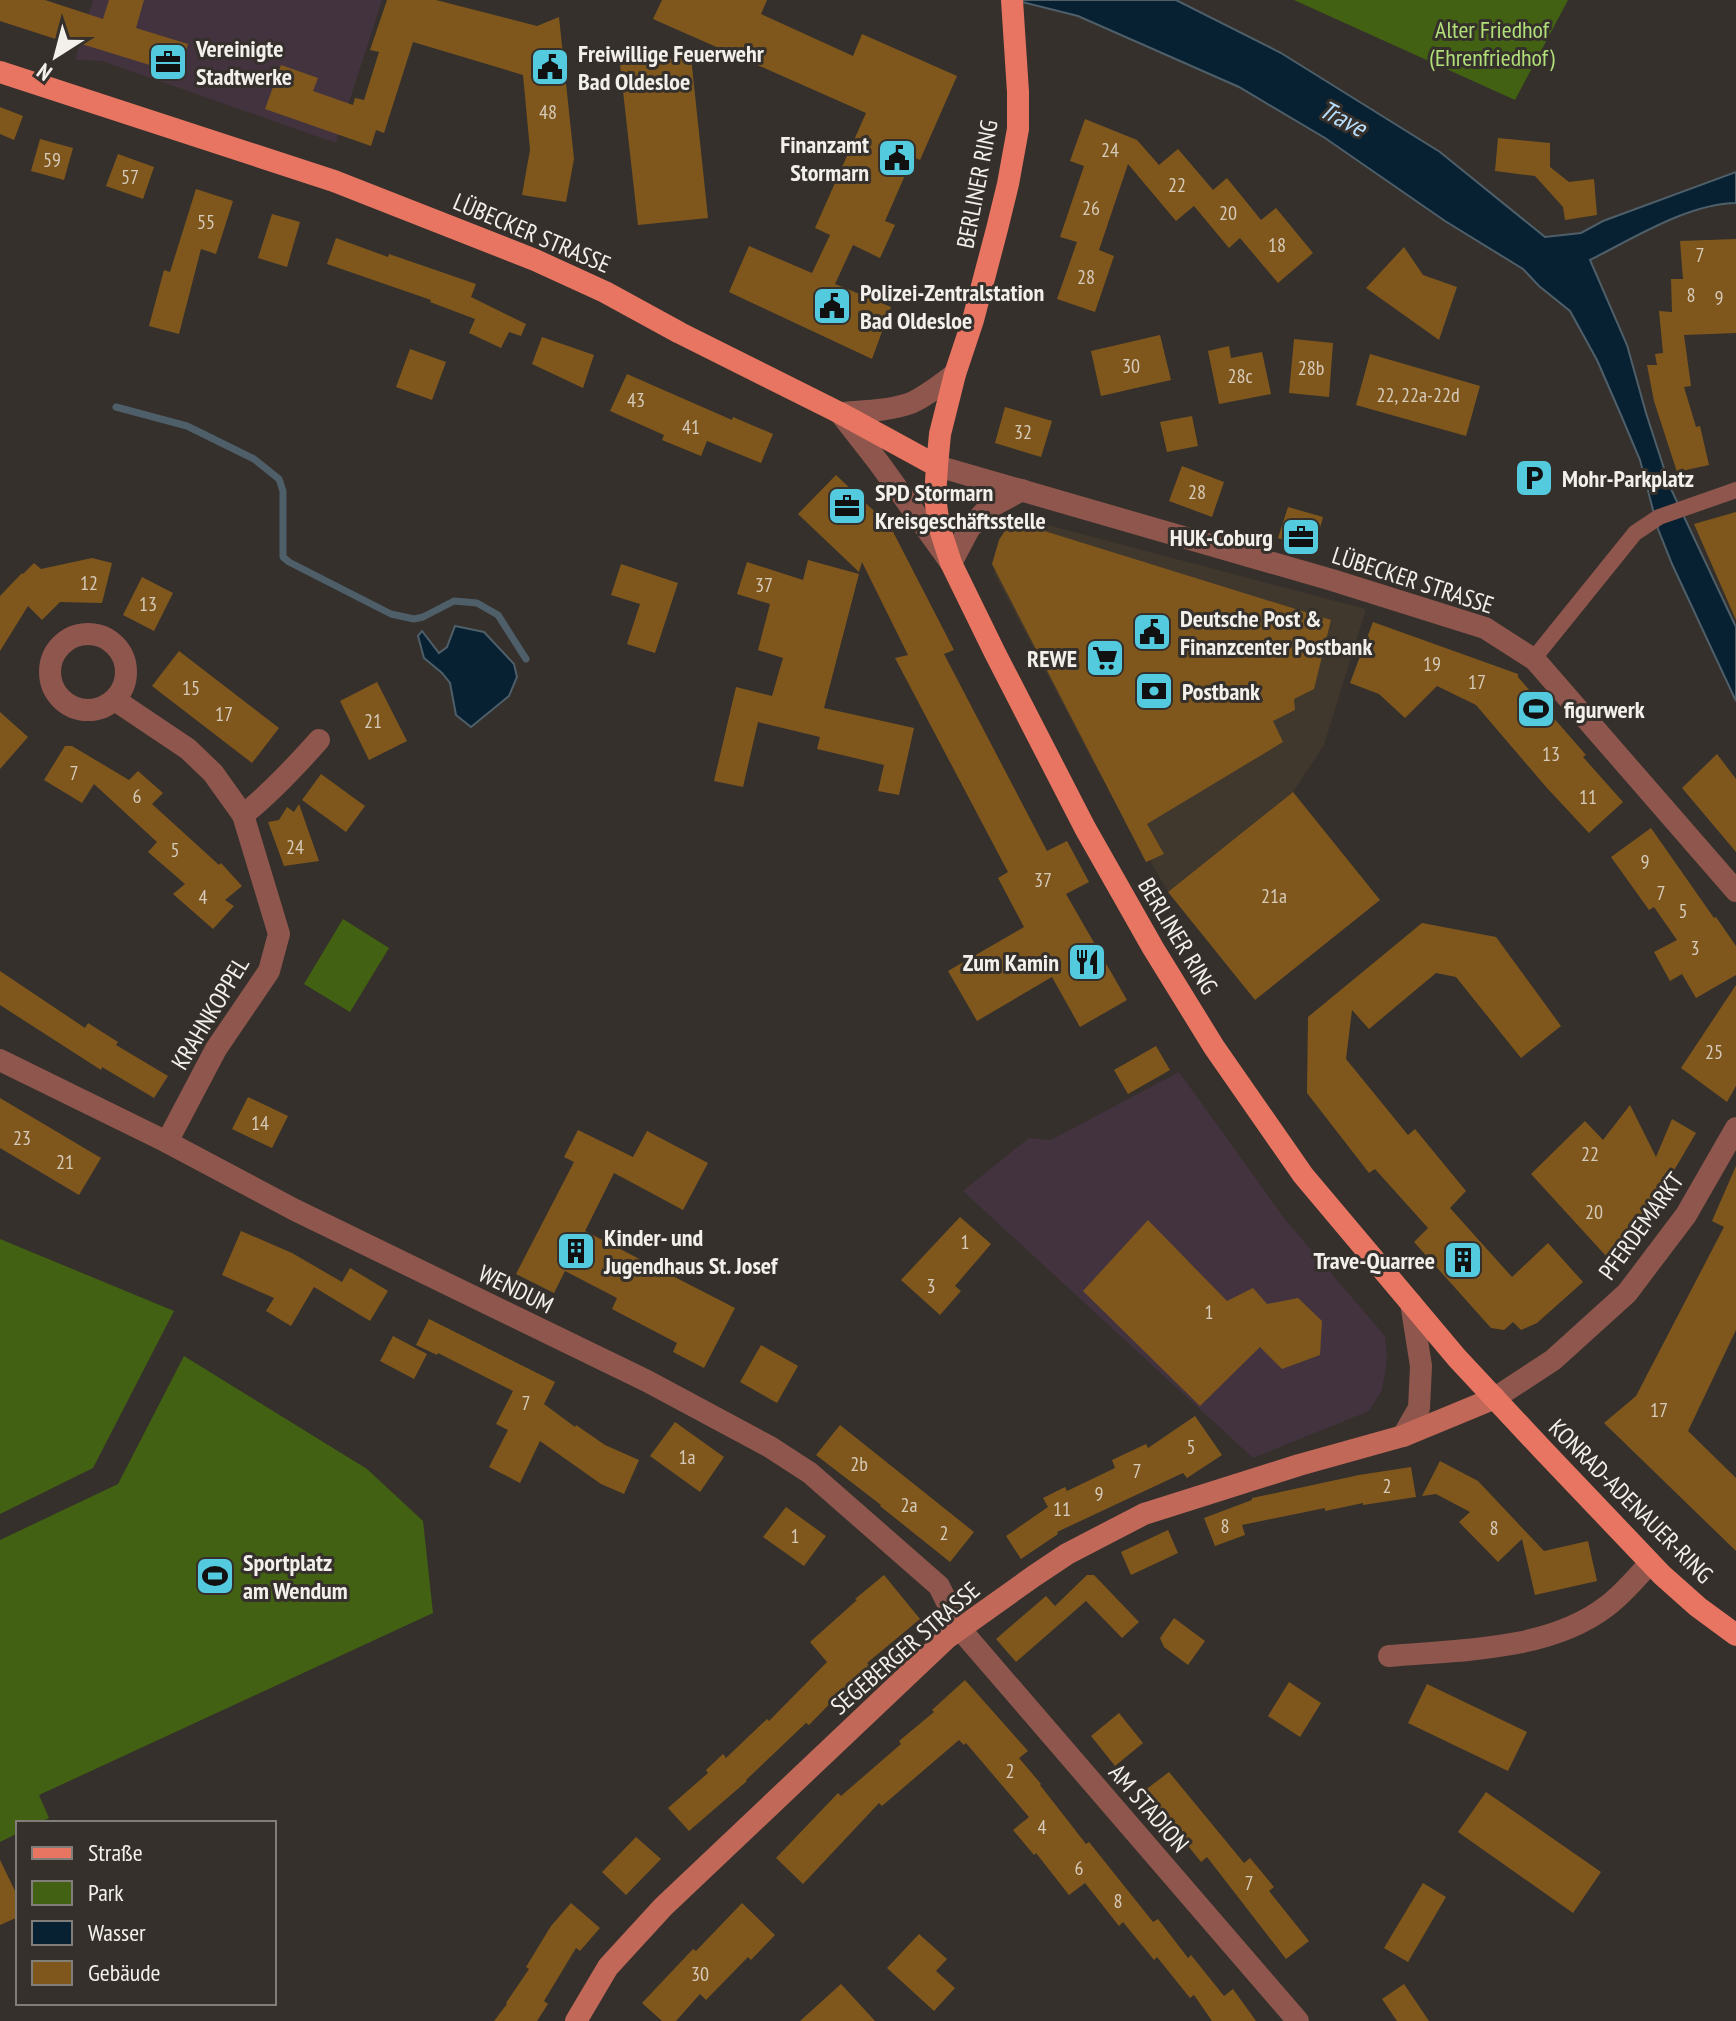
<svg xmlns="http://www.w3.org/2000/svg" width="1736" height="2021" font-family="'PT Sans Narrow',sans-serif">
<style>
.built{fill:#40372d}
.industrial{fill:#43333e}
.green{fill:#426112}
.water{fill:#072132;stroke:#4e5f6a;stroke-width:2}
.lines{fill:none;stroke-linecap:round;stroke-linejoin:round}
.stream{stroke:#4e5f6a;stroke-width:7}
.building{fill:#7f571d}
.pedestrian{stroke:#8e564c;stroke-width:16}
.minor{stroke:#8e564c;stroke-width:22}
.secondary{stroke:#c16859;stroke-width:22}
.primary{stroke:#e87562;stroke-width:22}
.labels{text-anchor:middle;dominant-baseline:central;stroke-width:6;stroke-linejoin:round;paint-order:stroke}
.number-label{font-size:20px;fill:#d6cab8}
.park-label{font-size:24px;fill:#b1e079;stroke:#35302b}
.poi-label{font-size:24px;font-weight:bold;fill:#f3f0ec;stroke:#35302b;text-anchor:start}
.street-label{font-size:24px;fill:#f3f0ec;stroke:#35302b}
.water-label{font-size:26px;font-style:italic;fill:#b8defb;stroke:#35302b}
</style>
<rect width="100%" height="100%" fill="#35302b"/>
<path class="built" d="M1025 519 1366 609 1324 745 1293 792 1168 892 1093 762 994 573Z"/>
<g class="industrial">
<path d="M93 0H382L336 143 102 61 75 60Z"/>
<path d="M1179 1072 1284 1218 1385 1336 1387 1359 1382 1390 1369 1411 1253 1458 963 1191 1029 1138 1051 1140Z"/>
</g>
<g class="green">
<path d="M1294 0H1568L1515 100Z"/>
<path d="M343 919 389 948 350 1012 304 984Z"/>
<path d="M0 1239 174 1311 93 1468 0 1514Z"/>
<path d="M184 1356 367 1469 423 1521 433 1613 39 1795 49 1818 39 1823H18V1833L0 1842V1540L118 1484Z"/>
</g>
<g class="water">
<path d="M1014 0H1176L1281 53 1440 152 1545 237 1581 233 1603 221 1736 172V203C1687 204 1634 238 1590 260L1627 345 1646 413 1670 487 1736 627V701L1672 564 1658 529 1640 460 1621 415 1597 360 1570 311 1539 286 1523 269 1445 221 1325 138 1239 87 1078 16Z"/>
<path d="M455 626 484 632 514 664 517 677 509 696 471 727 456 715 450 683 442 673 424 658 418 636 422 631 439 653 447 647Z"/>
</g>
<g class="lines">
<path class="stream" d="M116 407 187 426 254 459 279 479 283 491V557L289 562 391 614 414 619 423 617 454 601 477 603 498 615 526 659"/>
</g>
<g class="building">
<path d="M0 0H45L103 19 109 0H144L136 28 188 44 179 74 75 42 74 45 0 21Z"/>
<path d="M387 0H436L537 26 559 17 574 159 566 202 522 195 530 150 523 75 413 42 384 133 376 130 371 146 265 109 281 65 318 78 313 91 353 105 355 98 364 100 379 52 370 50Z"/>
<path d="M662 0H767L761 14 853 56 862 34 957 76 920 160 913 157 885 221 895 225 880 258 853 245 835 284 891 307 872 359 729 292 749 246 812 273 830 235 815 228 866 113 653 19Z"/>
<path d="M691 57 708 218 638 225 620 64Z"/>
<path d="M0 107 23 116 14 140 0 134Z"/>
<path d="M1085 119 1137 140 1159 165 1178 149 1213 190 1227 178 1261 220 1276 208 1313 253 1278 283 1240 238 1229 248 1194 206 1176 221 1128 164 1099 250 1114 256 1095 312 1057 299 1077 242 1060 237 1084 166 1070 161Z"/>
<path d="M1498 138 1550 143V167L1569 182 1594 179 1597 215 1565 220 1563 207 1535 176 1495 171Z"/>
<path d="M40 139 73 148 64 180 31 171Z"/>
<path d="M118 154 154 167 143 199 106 186Z"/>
<path d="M196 189 233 201 216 254 201 249 179 334 149 326 164 270 170 272Z"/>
<path d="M272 214 300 222 287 267 258 258Z"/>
<path d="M336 238 388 257 389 254 476 284 471 297 526 324 521 336 509 332 501 348 469 333 475 319 430 302 431 300 327 264Z"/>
<path d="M1736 239V333L1684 335 1691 386 1684 387 1696 427 1700 426 1709 465 1677 472 1654 401 1647 365H1657L1655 354 1663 353 1659 311 1672 312 1671 279H1683L1680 241Z"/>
<path d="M1404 247 1423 275 1457 287 1439 340 1366 288Z"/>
<path d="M1160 335 1171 380 1101 396 1091 351Z"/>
<path d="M542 337 594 355 583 388 532 364Z"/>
<path d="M1294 339 1333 343 1329 397 1289 393Z"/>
<path d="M1229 346 1231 358 1262 352 1271 394 1219 404 1208 351Z"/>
<path d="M410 349 446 362 432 400 396 387Z"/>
<path d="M1370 354 1480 386 1466 436 1356 405Z"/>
<path d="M627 374 732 420 733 417 773 434 761 463 707 441 701 456 662 440 664 435 610 411Z"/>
<path d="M1005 407 1052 421 1041 457 995 443Z"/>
<path d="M1192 416 1198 446 1167 452 1160 422Z"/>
<path d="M1182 466 1224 482 1212 517 1169 501Z"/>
<path d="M836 475 890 526 954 650 944 654 1047 851 1067 841 1089 882 1066 894 1127 1000 1080 1027 1052 977 977 1021 948 971 1024 927 998 878 1008 872 895 658 908 655 862 562 859 572 798 514Z"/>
<path d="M1288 507 1323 517 1314 549 1278 538Z"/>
<path d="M1736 512V620L1694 524Z"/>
<path d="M1015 525 1027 526 1038 529 1331 620 1314 689 1294 699 1295 710 1273 721 1283 742 1147 824 1164 854 1146 862 992 564 999 540 1006 529Z"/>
<path d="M92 558 112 563 102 603 60 602 42 620 28 606 0 651V596L22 573 23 574 34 563 41 569Z"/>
<path d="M808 560 859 574 824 708 914 728 899 795 878 791 884 765 817 749 820 737 758 722 743 787 714 781 736 687 772 696 783 658 758 650 770 604 737 594 747 562 803 580Z"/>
<path d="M621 564 678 583 655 653 627 644 640 604 611 595Z"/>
<path d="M142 577 173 593 154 631 123 615Z"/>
<path d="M1373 622 1518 674V677L1586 755 1583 757 1623 802 1589 833 1547 788 1476 705 1437 686 1405 718 1379 694 1350 683Z"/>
<path d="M179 651 279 728 252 763 152 686Z"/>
<path d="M377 682 407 741 369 760 340 701Z"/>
<path d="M0 712 28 737 0 769Z"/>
<path d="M65 746H72L129 780 138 771 163 793 152 804 219 865 221 863 242 886 225 900 234 906 213 929 173 894 185 884 148 852 157 842 94 784 82 803 44 780Z"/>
<path d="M1717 754 1736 779V852L1682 788Z"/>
<path d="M321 774 365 806 346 832 302 800Z"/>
<path d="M1293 792 1380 900 1255 1000 1168 892Z"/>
<path d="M299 804 319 861 284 866 268 822 279 820 287 807 294 812Z"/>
<path d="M1651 828 1714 918 1716 917 1736 946V975L1696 998 1682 974 1670 981 1654 952 1677 940 1654 907 1649 910 1611 857Z"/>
<path d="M1422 923 1496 937 1561 1026 1521 1058 1456 977 1436 973 1369 1029 1352 1010 1346 1059 1408 1135 1415 1129 1466 1191 1450 1208 1512 1277 1548 1243 1583 1282 1537 1323 1521 1330 1513 1322 1504 1330 1491 1328 1414 1242 1428 1228 1375 1169 1369 1173 1307 1093 1308 1017Z"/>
<path d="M0 971 85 1028 88 1023 118 1042 116 1045 168 1076 154 1098 102 1067 101 1070 0 1005Z"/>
<path d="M1736 985V1086L1727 1102 1681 1068Z"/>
<path d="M1156 1046 1170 1070 1128 1094 1114 1070Z"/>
<path d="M248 1097 288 1116 272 1148 232 1129Z"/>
<path d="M0 1098 101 1158 79 1195 0 1148Z"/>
<path d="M1630 1105 1656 1157 1672 1119 1696 1133 1660 1194 1632 1224 1606 1256 1531 1174 1585 1121 1603 1140Z"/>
<path d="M578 1130 633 1157 647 1131 708 1163 683 1210 614 1173 585 1231 735 1308 704 1368 673 1352 677 1343 612 1309 617 1298 565 1271 554 1293 516 1274 574 1162 564 1157Z"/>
<path d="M1736 1166V1330L1688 1431 1736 1478V1551L1604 1423 1636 1396 1724 1227 1712 1221Z"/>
<path d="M960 1217 991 1244 955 1286 961 1291 940 1315 901 1280Z"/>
<path d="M1148 1220 1227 1301 1253 1288 1267 1304 1298 1298 1322 1321 1320 1355 1282 1369 1260 1347 1200 1406 1083 1291Z"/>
<path d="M241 1231 292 1253 342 1282 350 1268 388 1291 370 1321 314 1287 291 1326 266 1311 274 1298 222 1275Z"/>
<path d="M429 1319 555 1382 544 1404 575 1427 576 1425 605 1445 639 1460 624 1494 601 1484 540 1441 520 1483 489 1467 508 1430 496 1424 513 1391 438 1353 437 1355 416 1345Z"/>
<path d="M393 1336 427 1354 414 1379 380 1361Z"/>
<path d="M761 1345 798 1366 777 1403 740 1382Z"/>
<path d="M1195 1416 1222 1455 1187 1478 1183 1473 1057 1532 1058 1534 1021 1559 1006 1536 1048 1507 1043 1498 1065 1487 1067 1491 1115 1468 1112 1460 1146 1444 1148 1448Z"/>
<path d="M675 1422 724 1457 700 1492 650 1456Z"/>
<path d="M840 1425 974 1532 950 1562 880 1506 881 1505 816 1455Z"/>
<path d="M1440 1461 1478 1481 1544 1551 1588 1541 1597 1581 1535 1595 1522 1539 1498 1562 1459 1522 1470 1512 1436 1494 1422 1496Z"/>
<path d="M1411 1467 1416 1497 1363 1505V1503L1325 1511V1508L1242 1525 1245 1535 1215 1546 1204 1518 1252 1500V1498L1359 1475Z"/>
<path d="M786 1507 826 1536 804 1566 763 1537Z"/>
<path d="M1168 1530 1178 1553 1131 1575 1121 1552Z"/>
<path d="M884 1575 920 1619 867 1663 871 1667 849 1686 848 1685 809 1725 806 1723 746 1780 747 1781 689 1831 668 1808 708 1773 706 1770 723 1754 726 1758 767 1719 769 1721 827 1662 810 1642 857 1600 855 1599Z"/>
<path d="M1087 1575H1094L1139 1622 1122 1638 1086 1601 1016 1662 996 1639 1046 1596 1055 1606Z"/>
<path d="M1174 1618 1205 1641 1188 1665 1164 1647 1160 1638Z"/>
<path d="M965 1680 1028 1751 1019 1758 1041 1784 1040 1785 1086 1844 1089 1842 1153 1922 1158 1919 1188 1958 1191 1955 1224 1996 1233 1989 1256 2021H1212L1194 1995 1190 1998 1157 1957 1154 1960 1123 1922 1119 1926 1085 1883 1069 1895 1036 1853 1034 1855 1013 1830 1029 1817 966 1743 964 1745 959 1740 882 1806 879 1803 803 1884 776 1858 838 1793 841 1796 901 1744 899 1741 934 1712 932 1710Z"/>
<path d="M1289 1682 1321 1703 1300 1737 1268 1716Z"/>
<path d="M1427 1684 1527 1732 1508 1771 1408 1723Z"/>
<path d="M1119 1713 1143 1743 1115 1766 1091 1736Z"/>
<path d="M1169 1772 1244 1863 1250 1858 1274 1887 1269 1891 1309 1941 1286 1959 1207 1857 1201 1862 1144 1791Z"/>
<path d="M1486 1792 1601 1872 1573 1913 1458 1832Z"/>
<path d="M636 1837 661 1859 626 1895 602 1872Z"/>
<path d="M0 1860 18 1897V1917L0 1925Z"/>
<path d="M1423 1883 1446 1897 1408 1962 1384 1948Z"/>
<path d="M571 1903 600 1928 580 1951 576 1948 544 2001 548 2004 537 2021H494L507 2004 506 2003 529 1969 526 1967 551 1926Z"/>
<path d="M742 1903 775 1935 751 1960 748 1957 706 2000 700 1994 676 2021H662L642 2003 693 1949 696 1951Z"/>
<path d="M919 1934 947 1959 936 1971 955 1988 934 2011 887 1968Z"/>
<path d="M841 1984 875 2021H800Z"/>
<path d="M1404 1984 1429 2021H1397L1382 1999Z"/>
</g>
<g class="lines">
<path class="pedestrian" d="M1535 660 1539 652 1635 533 1659 517 1736 490"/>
<g class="minor">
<path d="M840 413 879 463 951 563 969 529 987 509 1022 490"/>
<path d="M840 413C862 411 889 411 911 403 927 396 941 384 955 374"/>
<path d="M937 466 1332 580 1485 628 1535 660 1736 891"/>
<circle cx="88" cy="672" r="38"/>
<path d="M115 700 188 749 213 773 243 815 279 934 269 971 216 1049 167 1142"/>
<path d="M243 815C271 793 295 767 319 740"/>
<path d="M0 1060 167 1142 295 1210 647 1381 770 1447 810 1473 939 1586 960 1629 1298 2021"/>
<path d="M1495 1398 1553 1360 1627 1293 1686 1215 1736 1128"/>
<path d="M1403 1436 1419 1408 1421 1366 1411 1303"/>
<path d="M1389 1656C1459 1650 1549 1651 1607 1606 1623 1594 1637 1577 1650 1563"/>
</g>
<path class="secondary" d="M576 2021 608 1967 663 1907 947 1638 1034 1576 1067 1554 1144 1514 1299 1465 1403 1436 1495 1398"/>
<g class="primary">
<path d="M1012 0 1018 92V129L1008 184 997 229 973 320 955 374 940 434 937 466 935 497 939 526 951 563 995 653 1085 828 1153 948 1214 1047 1303 1175 1457 1358 1543 1450 1662 1575 1698 1607 1736 1635"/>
<path d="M0 72 334 181 535 260 605 292 680 333 840 413 937 466"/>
</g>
</g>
<defs>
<g id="office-square" transform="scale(2)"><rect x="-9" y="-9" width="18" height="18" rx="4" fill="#54cade" stroke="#35302b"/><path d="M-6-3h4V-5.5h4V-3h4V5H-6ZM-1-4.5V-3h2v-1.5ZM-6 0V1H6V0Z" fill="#111"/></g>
<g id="civic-square" transform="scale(2)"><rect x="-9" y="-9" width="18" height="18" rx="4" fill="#54cade" stroke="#35302b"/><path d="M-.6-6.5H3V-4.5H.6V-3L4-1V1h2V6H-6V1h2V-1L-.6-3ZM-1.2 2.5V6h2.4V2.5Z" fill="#111"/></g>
<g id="parking-square" transform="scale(2)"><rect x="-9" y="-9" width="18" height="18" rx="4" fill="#54cade" stroke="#35302b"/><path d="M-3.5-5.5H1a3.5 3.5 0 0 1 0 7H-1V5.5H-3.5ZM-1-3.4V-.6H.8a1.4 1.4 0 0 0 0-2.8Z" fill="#111"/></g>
<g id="supermarket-square" transform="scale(2)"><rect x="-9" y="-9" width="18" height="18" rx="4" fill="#54cade" stroke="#35302b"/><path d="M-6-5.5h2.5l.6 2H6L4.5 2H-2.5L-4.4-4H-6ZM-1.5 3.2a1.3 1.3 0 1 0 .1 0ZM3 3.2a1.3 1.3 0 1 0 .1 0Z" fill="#111"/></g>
<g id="bank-square" transform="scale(2)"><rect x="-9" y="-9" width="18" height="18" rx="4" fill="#54cade" stroke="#35302b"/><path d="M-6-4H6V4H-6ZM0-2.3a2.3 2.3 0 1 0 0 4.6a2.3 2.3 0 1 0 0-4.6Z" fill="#111"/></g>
<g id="stadium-square" transform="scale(2)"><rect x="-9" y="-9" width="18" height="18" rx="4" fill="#54cade" stroke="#35302b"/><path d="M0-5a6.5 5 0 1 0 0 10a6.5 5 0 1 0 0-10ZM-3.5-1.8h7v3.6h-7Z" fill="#111"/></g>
<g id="restaurant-square" transform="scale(2)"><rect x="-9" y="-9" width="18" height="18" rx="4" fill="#54cade" stroke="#35302b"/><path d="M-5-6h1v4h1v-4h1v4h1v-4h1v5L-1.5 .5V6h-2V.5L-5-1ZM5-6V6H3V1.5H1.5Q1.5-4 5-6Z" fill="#111"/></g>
<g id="building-square" transform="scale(2)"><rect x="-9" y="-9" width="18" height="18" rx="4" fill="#54cade" stroke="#35302b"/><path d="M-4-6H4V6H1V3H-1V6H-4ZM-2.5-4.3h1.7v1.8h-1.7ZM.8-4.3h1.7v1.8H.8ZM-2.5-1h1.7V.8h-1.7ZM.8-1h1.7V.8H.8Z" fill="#111"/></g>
</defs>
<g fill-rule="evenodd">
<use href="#office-square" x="168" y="62"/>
<use href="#civic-square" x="550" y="67"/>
<use href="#civic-square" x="897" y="158"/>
<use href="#civic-square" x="832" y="306"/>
<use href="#parking-square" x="1534" y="478"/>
<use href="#office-square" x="847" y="506"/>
<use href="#office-square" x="1301" y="537"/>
<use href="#civic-square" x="1152" y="632"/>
<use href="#supermarket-square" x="1105" y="658"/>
<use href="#bank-square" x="1154" y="691"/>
<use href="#stadium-square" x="1536" y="709"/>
<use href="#restaurant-square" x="1087" y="962"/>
<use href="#building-square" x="576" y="1251"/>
<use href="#building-square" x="1463" y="1260"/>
<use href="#stadium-square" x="215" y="1576"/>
</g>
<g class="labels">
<g class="number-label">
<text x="548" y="112">48</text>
<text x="1110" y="150">24</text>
<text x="52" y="160">59</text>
<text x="130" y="177">57</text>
<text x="1177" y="185">22</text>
<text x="1091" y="208">26</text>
<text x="1228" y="213">20</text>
<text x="206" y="222">55</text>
<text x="1277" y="245">18</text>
<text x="1700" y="255">7</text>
<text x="1086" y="277">28</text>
<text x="1691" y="295">8</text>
<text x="1719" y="298">9</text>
<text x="1131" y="366">30</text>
<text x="1311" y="368">28b</text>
<text x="1240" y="376">28c</text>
<text x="1418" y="395">22, 22a-22d</text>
<text x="636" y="400">43</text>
<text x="691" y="427">41</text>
<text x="1023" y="432">32</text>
<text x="1197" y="492">28</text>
<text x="89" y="583">12</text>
<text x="764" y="585">37</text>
<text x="148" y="604">13</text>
<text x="1432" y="664">19</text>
<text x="1477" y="682">17</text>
<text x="191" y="688">15</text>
<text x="224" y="714">17</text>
<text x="373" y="721">21</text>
<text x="1551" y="754">13</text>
<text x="74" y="773">7</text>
<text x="137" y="796">6</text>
<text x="1588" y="797">11</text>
<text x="295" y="847">24</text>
<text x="175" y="850">5</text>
<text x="1645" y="862">9</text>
<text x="1043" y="880">37</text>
<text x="1661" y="893">7</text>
<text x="1274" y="896">21a</text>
<text x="203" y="897">4</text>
<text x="1683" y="911">5</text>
<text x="1695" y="948">3</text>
<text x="1714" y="1052">25</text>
<text x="260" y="1123">14</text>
<text x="22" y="1138">23</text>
<text x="1590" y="1154">22</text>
<text x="65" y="1162">21</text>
<text x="1594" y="1212">20</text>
<text x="965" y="1242">1</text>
<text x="931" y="1286">3</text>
<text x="1209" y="1312">1</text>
<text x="526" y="1403">7</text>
<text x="1659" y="1410">17</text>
<text x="1191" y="1447">5</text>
<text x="687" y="1457">1a</text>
<text x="859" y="1464">2b</text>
<text x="1137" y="1471">7</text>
<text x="1387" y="1486">2</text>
<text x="1099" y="1494">9</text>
<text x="909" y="1505">2a</text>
<text x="1062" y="1509">11</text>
<text x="1225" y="1526">8</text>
<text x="1494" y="1528">8</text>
<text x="944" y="1533">2</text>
<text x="795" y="1536">1</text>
<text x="1010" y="1771">2</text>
<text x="1042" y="1827">4</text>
<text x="1079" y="1868">6</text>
<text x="1249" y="1883">7</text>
<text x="1118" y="1901">8</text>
<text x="700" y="1974">30</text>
</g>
<g class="park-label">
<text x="1492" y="29">Alter Friedhof<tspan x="1492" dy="28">(Ehrenfriedhof)</tspan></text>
</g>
<g class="poi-label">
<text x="196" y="48">Vereinigte<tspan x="196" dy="28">Stadtwerke</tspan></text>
<text x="578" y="53">Freiwillige Feuerwehr<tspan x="578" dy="28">Bad Oldesloe</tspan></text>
<text x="869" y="144" text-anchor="end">Finanzamt<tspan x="869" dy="28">Stormarn</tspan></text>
<text x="860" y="292">Polizei-Zentralstation<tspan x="860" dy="28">Bad Oldesloe</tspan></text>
<text x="1562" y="478">Mohr-Parkplatz</text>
<text x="875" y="492">SPD Stormarn<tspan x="875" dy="28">Kreisgeschäftsstelle</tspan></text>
<text x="1273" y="537" text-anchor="end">HUK-Coburg</text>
<text x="1180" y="618">Deutsche Post &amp;<tspan x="1180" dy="28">Finanzcenter Postbank</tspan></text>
<text x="1077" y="658" text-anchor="end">REWE</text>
<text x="1182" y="691">Postbank</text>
<text x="1564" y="709">figurwerk</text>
<text x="1059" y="962" text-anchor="end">Zum Kamin</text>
<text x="604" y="1237">Kinder- und<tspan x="604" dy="28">Jugendhaus St. Josef</tspan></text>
<text x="1435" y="1260" text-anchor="end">Trave-Quarree</text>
<text x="243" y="1562">Sportplatz<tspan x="243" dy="28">am Wendum</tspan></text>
</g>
<g class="street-label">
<text transform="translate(977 184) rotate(-79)">BERLINER RING</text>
<text transform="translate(532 233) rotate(23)">LÜBECKER STRASSE</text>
<text transform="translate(1413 580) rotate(18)">LÜBECKER STRASSE</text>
<text transform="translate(1178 936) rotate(59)">BERLINER RING</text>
<text transform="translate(210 1013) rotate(-59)">KRAHNKOPPEL</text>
<text transform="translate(1641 1226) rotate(-54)">PFERDEMARKT</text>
<text transform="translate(516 1289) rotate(26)">WENDUM</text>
<text transform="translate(1631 1501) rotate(45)">KONRAD-ADENAUER-RING</text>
<text transform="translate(905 1648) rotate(-41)">SEGEBERGER STRASSE</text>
<text transform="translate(1149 1808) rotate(49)">AM STADION</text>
</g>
<g class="water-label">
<text transform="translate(1343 118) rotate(28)">Trave</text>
</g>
</g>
<rect x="16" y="1821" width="260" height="184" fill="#35302b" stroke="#817d78" stroke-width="2"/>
<rect x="32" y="1847" width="40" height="12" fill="#e87562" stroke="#817d78" stroke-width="2"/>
<text x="88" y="1861" font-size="24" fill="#f3f0ec">Straße</text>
<rect x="32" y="1881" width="40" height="24" fill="#426112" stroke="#817d78" stroke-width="2"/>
<text x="88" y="1901" font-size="24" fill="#f3f0ec">Park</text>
<rect x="32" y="1921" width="40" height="24" fill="#072132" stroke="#817d78" stroke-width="2"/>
<text x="88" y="1941" font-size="24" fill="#f3f0ec">Wasser</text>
<rect x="32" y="1961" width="40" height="24" fill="#7f571d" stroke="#817d78" stroke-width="2"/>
<text x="88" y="1981" font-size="24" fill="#f3f0ec">Gebäude</text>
<g transform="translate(56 56) rotate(216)" stroke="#35302b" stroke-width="6" paint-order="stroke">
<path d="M0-6L14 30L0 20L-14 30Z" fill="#f3f0ec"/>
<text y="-12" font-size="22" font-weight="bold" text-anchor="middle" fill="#f3f0ec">N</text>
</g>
</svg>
